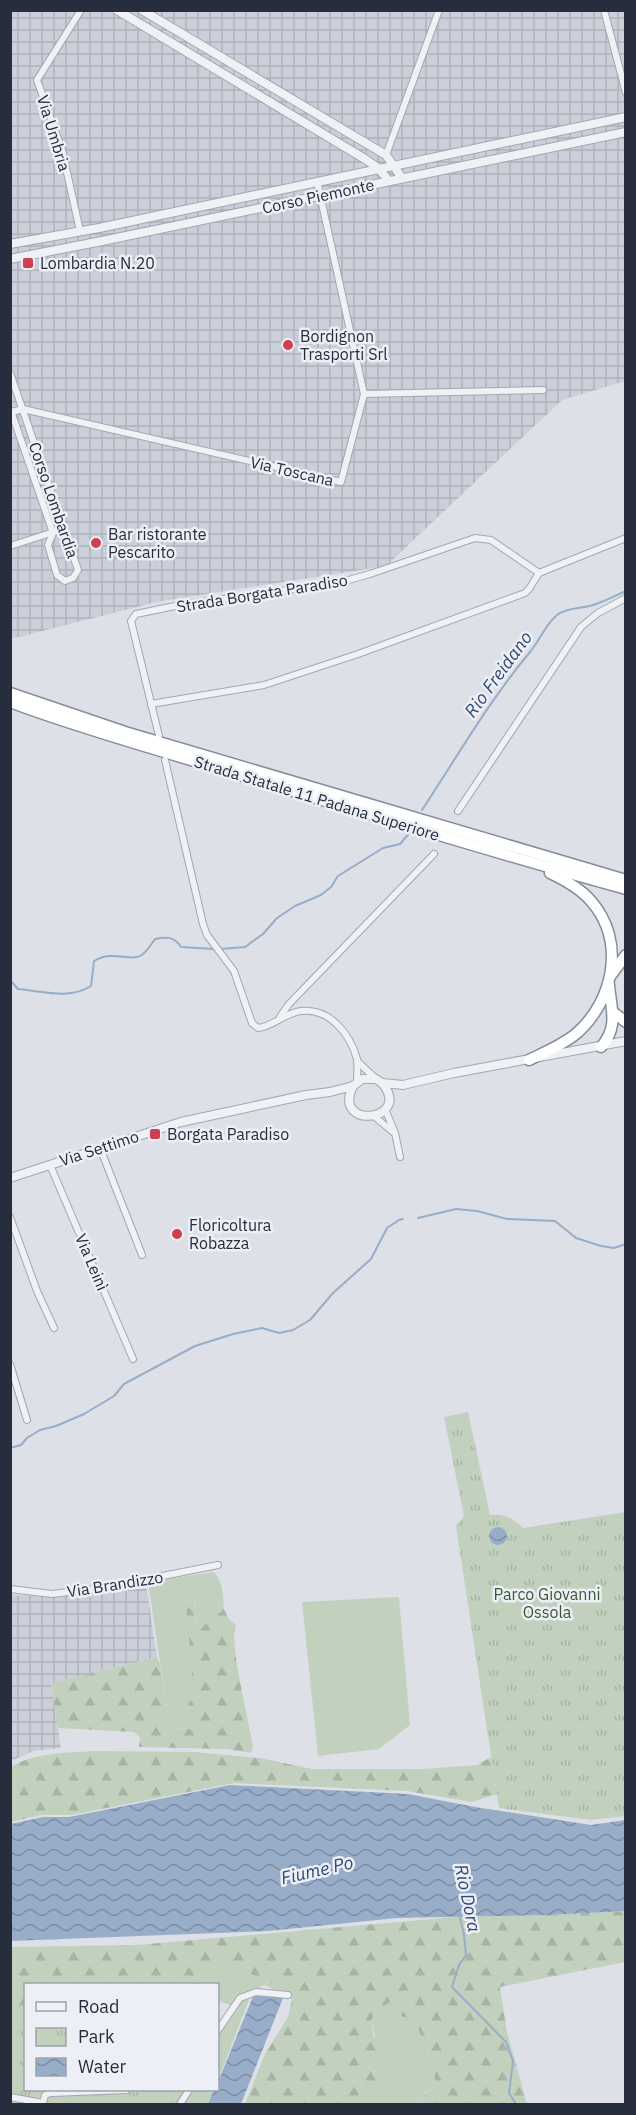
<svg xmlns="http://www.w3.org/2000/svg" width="636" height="2115" font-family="'IBM Plex Sans',sans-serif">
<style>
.industrial{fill:url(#industrial-grid)}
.grass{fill:#c2d1be}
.forest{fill:url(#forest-firs)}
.park{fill:url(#park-tufts)}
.water{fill:url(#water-waves)}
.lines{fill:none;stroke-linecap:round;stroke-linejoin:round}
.stream{stroke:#97adc8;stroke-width:2}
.minor-casing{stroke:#a2a7b1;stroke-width:8}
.tertiary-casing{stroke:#a2a7b1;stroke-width:10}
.trunk-casing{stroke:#848d9e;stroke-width:13}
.minor{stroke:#f0f1f5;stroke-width:6}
.tertiary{stroke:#f0f1f5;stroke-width:8}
.trunk{stroke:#fff;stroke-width:10}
.poi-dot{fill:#cf3f50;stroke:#eceff5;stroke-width:2}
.labels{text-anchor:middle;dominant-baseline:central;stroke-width:5;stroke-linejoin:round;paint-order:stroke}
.street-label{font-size:16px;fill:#262e3e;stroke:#eceff5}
.poi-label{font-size:16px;fill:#262e3e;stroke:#eceff5;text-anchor:start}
.park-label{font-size:16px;fill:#395934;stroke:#eceff5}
.water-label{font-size:18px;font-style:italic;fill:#304b72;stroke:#eceff5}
</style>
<defs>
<pattern id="industrial-grid" width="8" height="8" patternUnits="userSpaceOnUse" patternTransform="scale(1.5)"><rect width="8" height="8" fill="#cbcfd9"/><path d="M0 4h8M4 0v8" fill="none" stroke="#aeb2bb"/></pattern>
<pattern id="forest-firs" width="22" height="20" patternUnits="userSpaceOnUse" patternTransform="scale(1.5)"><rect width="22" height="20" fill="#c2d1be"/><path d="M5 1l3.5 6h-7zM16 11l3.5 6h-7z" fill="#a7b4a4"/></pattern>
<pattern id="park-tufts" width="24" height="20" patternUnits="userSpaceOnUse" patternTransform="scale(1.5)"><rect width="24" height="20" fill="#c2d1be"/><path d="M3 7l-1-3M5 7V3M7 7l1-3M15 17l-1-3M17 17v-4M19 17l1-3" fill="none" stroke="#a7b4a4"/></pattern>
<pattern id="water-waves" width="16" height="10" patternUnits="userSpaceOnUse" patternTransform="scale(1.5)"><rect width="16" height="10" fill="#97adc8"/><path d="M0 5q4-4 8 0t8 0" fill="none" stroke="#7b8da4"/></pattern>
</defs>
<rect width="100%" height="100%" fill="#dde0e7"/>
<g class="industrial">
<path d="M11 11H625V381L562 400 386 566 156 602 11 639Z"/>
<path d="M146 1584 157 1657 51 1683 61 1748 34 1751 11 1761V1595L51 1596Z"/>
</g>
<g class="grass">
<path d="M214 1572C223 1581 223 1596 224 1609L201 1628 195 1618 197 1610 194 1602V1697L188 1705 191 1729 170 1728 148 1582Z"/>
<path d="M399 1597 410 1725 379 1749 318 1756 302 1602Z"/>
<path d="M214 1967H233L268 1981 280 1990H274L265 1985 260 1987 261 1995H251L218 2080V2037L239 2002 230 2005 218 2001V1984H183Z"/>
<path d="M391 2001 396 2015 415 2020 435 2073 434 2087 422 2095 420 2104H357L363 2080 376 2072 366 2064 375 2036 371 2020 377 2011Z"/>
<path d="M191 2090H214L208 2104H182Z"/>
</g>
<g class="forest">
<path d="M193 1602 197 1610 195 1619 201 1628 224 1609 229 1619 236 1625C228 1640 250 1724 253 1747L251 1753 227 1749 139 1747 140 1737 134 1732 58 1728 51 1683 157 1657 160 1664 170 1728 191 1729 188 1704 194 1697 186 1604Z"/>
<path d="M95 1751 195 1752 260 1758 312 1769H423L477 1765 491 1757 497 1794 472 1802 407 1791 234 1783 71 1815H41L11 1822V1767C36 1752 66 1753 95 1751Z"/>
<path d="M625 1911V1962L500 1987 507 2032 527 2104H420L422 2096 434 2087 435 2073 415 2020 396 2015 390 2002 377 2011 371 2020 377 2056 367 2060 366 2064 381 2077 372 2082 363 2080 357 2104H245L264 2056 288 2017 292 1999 268 1981 233 1967H214L183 1984H26L25 2020 11 2021 10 1947 137 1945 455 1917 549 1915Z"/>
<path d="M146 2090H186L178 2104H165Z"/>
</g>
<g class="park">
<path d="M468 1412 490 1515C505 1514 513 1518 523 1528L625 1512V1816L591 1820 499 1808 456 1526 464 1516 444 1417Z"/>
<path d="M25 2016 26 2090H159L164 2091 165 2104H11V2017Z"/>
</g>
<g class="water">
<circle cx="498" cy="1536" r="9"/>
<path d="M230 1785 408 1794 475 1807 591 1825 625 1820V1911L549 1915 397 1918 268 1931 11 1941V1824L43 1817H69Z"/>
<path d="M254 1994 283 1998 241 2104H208L214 2090H218V2082Z"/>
</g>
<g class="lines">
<g class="stream">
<path d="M422 810C457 757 489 701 530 652 540 640 545 625 557 615 567 607 584 609 596 604 606 601 616 595 626 591"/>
<path d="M220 949 245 947 263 934 277 918 295 906 321 895 331 887 338 876 383 848 400 844 411 831"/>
<path d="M10 980 18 989C43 991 69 1000 91 986L94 961C114 949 129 963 142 955 147 951 151 945 155 939 166 937 174 936 181 947L214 949"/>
<path d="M418 1218 456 1209 477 1211 507 1219 555 1221 576 1238 601 1246 614 1248 626 1244"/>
<path d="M10 1448 21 1445 27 1438 40 1430 56 1426 84 1414 114 1396 124 1384 195 1346 233 1334 262 1328 279 1333 293 1330 310 1320 333 1293 371 1259 387 1228 399 1220 403 1219"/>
<path d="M459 1914 464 1934 466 1955 459 1965 452 1987 506 2042 513 2061 509 2093 516 2104"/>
</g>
<g class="minor-casing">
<g id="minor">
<path d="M604 10 626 93"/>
<path d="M386 155 439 10"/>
<path d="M80 231 62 150 37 80 81 10"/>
<path d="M10 373 78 570 73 578 65 581 57 575 48 545 53 533 11 411"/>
<path d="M364 394 543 390"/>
<path d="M12 412 23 409 341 482 364 394 317 181"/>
<path d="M10 546 63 529"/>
<path d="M151 704 264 685 358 654 525 593 529 589 539 573 626 538"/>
<path d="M159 736 131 621 136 614 180 605 338 583 370 574 475 538 491 540 539 573"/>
<path d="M165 760 203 924 207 935 234 971 252 1023 258 1028C272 1027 285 1013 301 1011 330 1008 350 1034 357 1059 358 1066 357 1075 357 1083"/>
<path d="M458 811 581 627 598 613 626 598"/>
<path d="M280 1017 289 1004 434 854"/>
<path d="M357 1061 376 1079"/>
<path d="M385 1109 395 1133 400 1157"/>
<path d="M375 1117 393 1132"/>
<path d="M100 1148 142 1255"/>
<path d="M50 1165 133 1359"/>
<path d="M10 1217 37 1291 54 1328"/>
<path d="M10 1364 27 1420"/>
<path d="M10 1589 52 1594 102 1588 218 1565"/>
<path d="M218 2030 240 1998 256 1992 288 1995"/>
<path d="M10 2097 43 2103 45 2095 51 2093 126 2090"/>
<path d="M180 2104 189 2090"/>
</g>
</g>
<g class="tertiary-casing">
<g id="tertiary">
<path d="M117 10 365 159 378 168 389 181"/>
<path d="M142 10 386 155 402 178"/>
<path d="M10 244 99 228 626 117"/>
<path d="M10 259 102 241 626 132"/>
<path d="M353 1086C331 1131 414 1121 382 1083"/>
<path d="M10 1178 181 1122 306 1095 330 1092 353 1086 362 1079H376L382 1083 403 1085 454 1073 626 1041"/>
</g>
</g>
<g class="trunk-casing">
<g id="trunk">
<path d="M10 693 125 732 626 880"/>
<path d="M10 702C84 730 161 750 236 774 366 813 495 853 626 889"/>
<path d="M611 975 626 955"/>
<path d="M614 1013 626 1022"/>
<path d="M601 1047C619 1027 611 1009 609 985"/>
<path d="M529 1060C545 1052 563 1045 577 1033 614 1000 626 941 591 901 580 888 565 880 550 873"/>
</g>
</g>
<use href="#minor" class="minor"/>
<use href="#tertiary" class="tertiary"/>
<use href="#trunk" class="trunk"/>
</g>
<g class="poi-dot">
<rect x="22" y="257" width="12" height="12" rx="3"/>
<circle cx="288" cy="345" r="6"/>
<circle cx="96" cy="543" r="6"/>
<rect x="149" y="1128" width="12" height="12" rx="3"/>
<circle cx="177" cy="1234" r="6"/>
</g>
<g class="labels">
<g class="street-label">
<text transform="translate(54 133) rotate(73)">Via Umbria</text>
<text transform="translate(318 196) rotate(-12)">Corso Piemonte</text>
<text transform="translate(292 471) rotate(13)">Via Toscana</text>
<text transform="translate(54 500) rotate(71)">Corso Lombardia</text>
<text transform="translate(262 593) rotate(-9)">Strada Borgata Paradiso</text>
<text transform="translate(317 798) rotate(17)">Strada Statale 11 Padana Superiore</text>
<text transform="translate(99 1148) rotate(-18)">Via Settimo</text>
<text transform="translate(92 1262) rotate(67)">Via Leinì</text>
<text transform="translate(115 1584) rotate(-9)">Via Brandizzo</text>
</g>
<g class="poi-label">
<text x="40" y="263">Lombardia N.20</text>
<text x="300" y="336">Bordignon<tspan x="300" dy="18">Trasporti Srl</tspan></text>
<text x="108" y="534">Bar ristorante<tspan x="108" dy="18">Pescarito</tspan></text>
<text x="167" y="1134">Borgata Paradiso</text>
<text x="189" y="1225">Floricoltura<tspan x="189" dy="18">Robazza</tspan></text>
</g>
<g class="park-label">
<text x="547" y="1594">Parco Giovanni<tspan x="547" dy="18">Ossola</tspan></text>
</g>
<g class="water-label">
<text transform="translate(498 674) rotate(-54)">Rio Freidano</text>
<text transform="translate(317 1870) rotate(-13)">Fiume Po</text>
<text transform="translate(468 1898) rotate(78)">Rio Dora</text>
</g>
</g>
<rect width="636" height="2115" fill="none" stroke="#262e3e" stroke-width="24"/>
<rect x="24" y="1983" width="195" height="108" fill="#eceff5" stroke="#9da2ac" stroke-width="1.5"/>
<rect x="36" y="2002" width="30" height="9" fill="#f0f1f5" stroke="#9da2ac" stroke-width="1.5"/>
<text x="78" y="2013" font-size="18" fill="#262e3e">Road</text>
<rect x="36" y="2028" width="30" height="18" fill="url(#park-tufts)" stroke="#9da2ac" stroke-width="1.5"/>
<text x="78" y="2043" font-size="18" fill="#262e3e">Park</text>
<rect x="36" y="2058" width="30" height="18" fill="url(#water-waves)" stroke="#9da2ac" stroke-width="1.5"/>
<text x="78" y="2073" font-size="18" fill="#262e3e">Water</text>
</svg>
